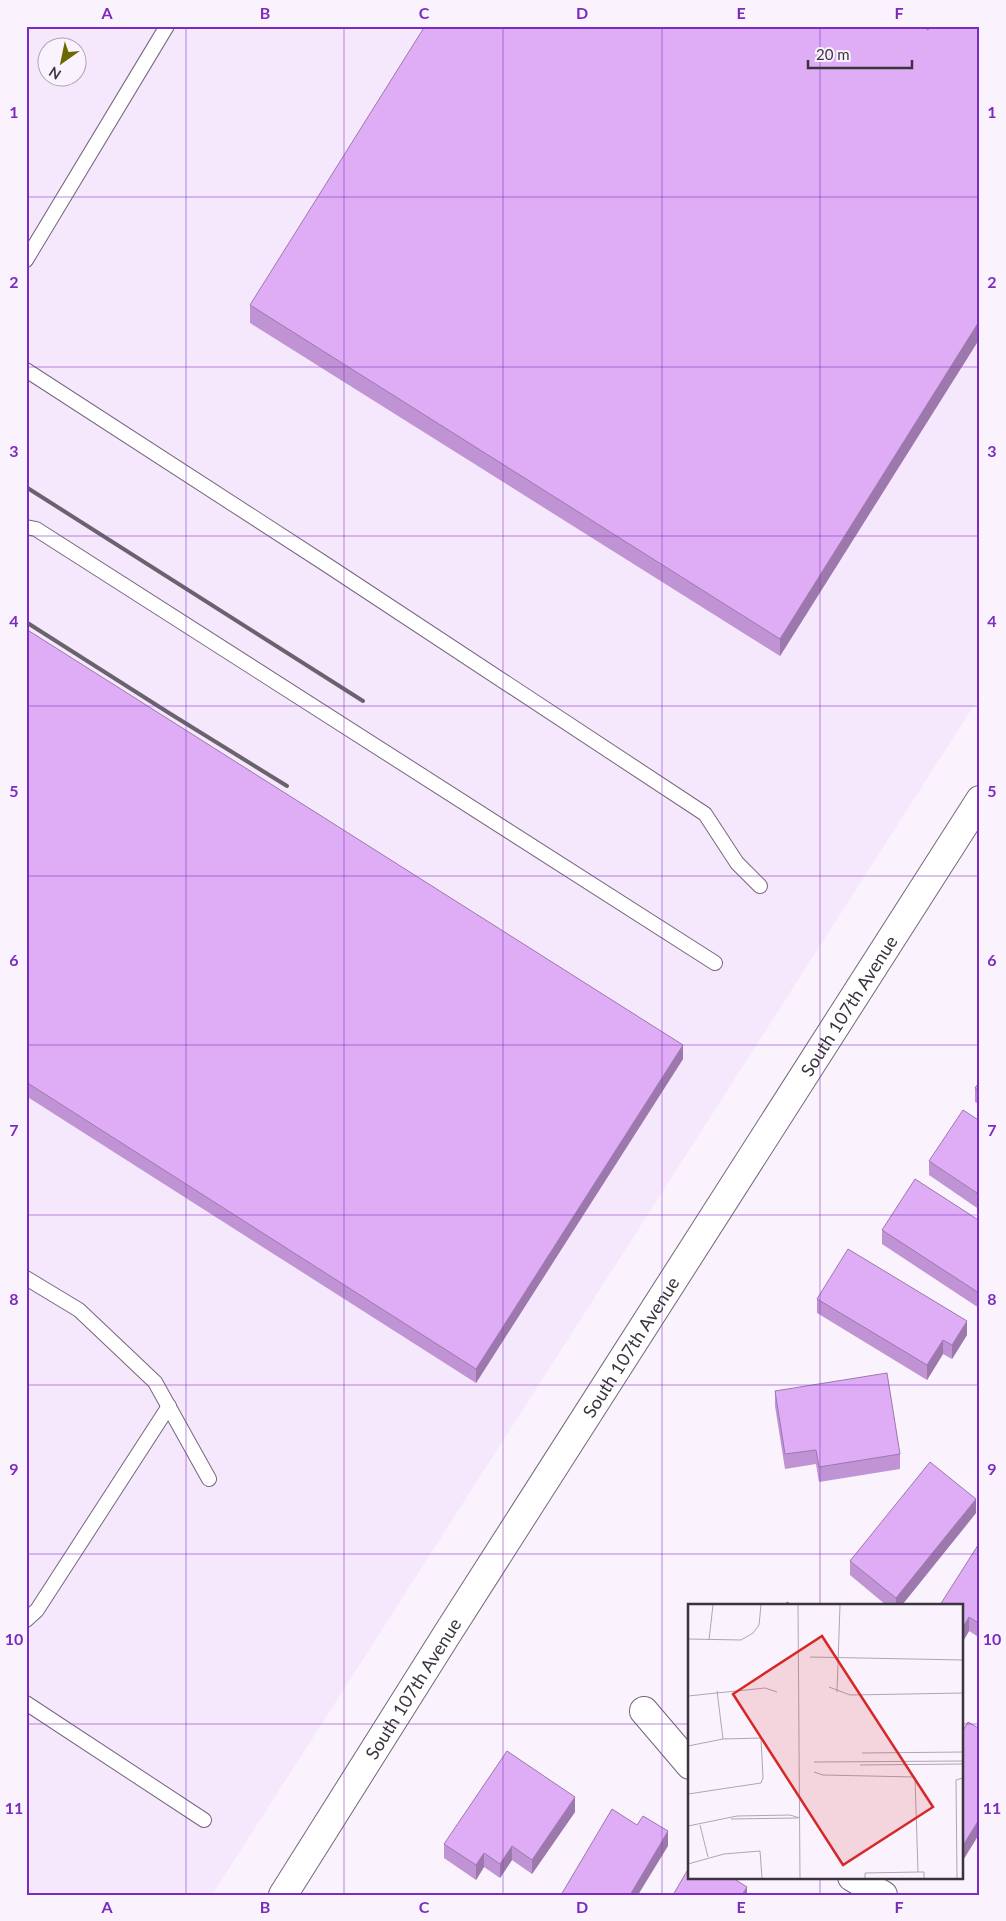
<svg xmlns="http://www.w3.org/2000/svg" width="1006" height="1921" font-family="Lato,sans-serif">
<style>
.built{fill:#f6e8fc;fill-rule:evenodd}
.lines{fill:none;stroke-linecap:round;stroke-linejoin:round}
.lane-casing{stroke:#76667e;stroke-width:16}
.street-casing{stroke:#76667e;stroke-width:30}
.secondary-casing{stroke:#76667e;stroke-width:30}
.lane{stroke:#fff;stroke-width:14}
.street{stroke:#fff;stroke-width:28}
.secondary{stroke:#fff;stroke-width:28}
.rail{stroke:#6a636d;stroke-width:4}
.wall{fill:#c094d4}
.shaded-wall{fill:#9c78ac}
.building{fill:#dfacf6;stroke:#9c78ac}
.grid{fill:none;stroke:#7b2cbf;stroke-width:1;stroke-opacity:0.55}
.labels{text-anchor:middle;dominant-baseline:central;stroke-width:5;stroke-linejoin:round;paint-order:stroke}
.street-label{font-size:18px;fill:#3b343e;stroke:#faf2fd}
.inset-road{fill:none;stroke:#aea6b1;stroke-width:1}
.view{fill:#d62828;fill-opacity:0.15;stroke:#d62828;stroke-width:2.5}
.inset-edge{fill:none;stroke:#3b343e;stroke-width:2.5}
.neatline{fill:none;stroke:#7b2cbf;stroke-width:2}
.grid-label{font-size:16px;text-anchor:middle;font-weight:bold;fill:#7b2cbf}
</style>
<rect width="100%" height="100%" fill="#faf2fd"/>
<path class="built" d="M26 26H980V696L212 1895H26ZM48 48H78V78H48Z"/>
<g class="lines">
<g class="lane-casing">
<g id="lane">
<path d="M26 260 167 26"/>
<path d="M26 370 327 565 705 814 737 863 760 886"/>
<path d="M26 527 36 529 715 963"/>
<path d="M26 1278 79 1310 155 1382 209 1479"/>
<path d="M26 1620 37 1610 169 1406"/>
<path d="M26 1703 204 1820"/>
</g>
</g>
<g class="street-casing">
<g id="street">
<path d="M644 1711 690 1765"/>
<path d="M852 1877 883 1895"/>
</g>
</g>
<g class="secondary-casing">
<g id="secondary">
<path id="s1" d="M283 1895 449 1631 980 800"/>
</g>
</g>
<use href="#lane" class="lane"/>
<use href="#street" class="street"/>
<use href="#secondary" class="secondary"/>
<g class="rail">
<path d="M26 487 363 701"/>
<path d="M26 622 169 713 287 786"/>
</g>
</g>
<g class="wall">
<path d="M980 26V338L780 656 250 323V305L928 30Z"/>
<path d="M26 629 683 1059 476 1383 26 1096Z"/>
<path d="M980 1053V1069H979V1054Z"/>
<path d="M980 1081V1105L975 1102V1088Z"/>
<path d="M980 1121V1210L929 1175V1161Z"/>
<path d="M980 1221 979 1308 882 1244V1230Z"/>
<path d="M817 1299 967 1335 952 1359 943 1354 927 1380 817 1313Z"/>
<path d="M775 1391 900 1454V1469L819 1482 816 1464 785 1469 775 1406Z"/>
<path d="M976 1513 902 1605H886L850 1575V1561Z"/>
<path d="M980 1542V1638L969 1631 962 1643V1605Z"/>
<path d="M575 1812 532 1874 512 1860 500 1878 484 1867 476 1880 444 1858V1844Z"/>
</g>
<g class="shaded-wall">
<path d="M980 320V338L780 656V639Z"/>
<path d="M683 1045V1059L476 1383V1369Z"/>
<path d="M967 1321V1335L952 1359V1345Z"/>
<path d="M943 1340V1354L927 1380V1365Z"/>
<path d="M976 1499V1513L902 1605H896V1598Z"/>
<path d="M969 1617V1631L962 1643V1629Z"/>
<path d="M575 1797V1812L532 1874V1860Z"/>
<path d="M980 1818V1833L962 1862V1847Z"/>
<path d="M668 1831V1846L638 1895H630Z"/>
<path d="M512 1846V1860L500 1878V1864Z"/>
<path d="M484 1853V1867L476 1880V1865Z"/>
<path d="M747 1887V1895H742Z"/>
</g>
<g class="building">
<path d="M425 26H922L928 30 930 26H980V320L780 639 250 305Z"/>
<path d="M26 629 683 1045 476 1369 26 1082Z"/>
<path d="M980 1081V1091L975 1088Z"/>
<path d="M963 1110 980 1121V1195L929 1161Z"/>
<path d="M915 1179 980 1221 979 1293 882 1230Z"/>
<path d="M848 1249 967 1321 952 1345 943 1340 927 1365 817 1299Z"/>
<path d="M887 1373 900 1454 819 1467 816 1450 785 1454 775 1391Z"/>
<path d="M930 1462 976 1499 896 1598 850 1561Z"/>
<path d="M980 1542V1624L969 1617 962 1629V1605H940Z"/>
<path d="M787 1602 792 1605H785Z"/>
<path d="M968 1722 980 1729V1818L962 1847V1732Z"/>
<path d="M507 1751 575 1797 532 1860 512 1846 500 1864 484 1853 476 1865 444 1844Z"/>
<path d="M612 1809 637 1825 643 1816 668 1831 630 1895H561Z"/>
<path d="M690 1866V1877H731L747 1887 742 1895H673Z"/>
</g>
<path class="grid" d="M186 26V1895M344 26V1895M503 26V1895M662 26V1895M820 26V1605M26 197H980M26 367H980M26 536H980M26 706H980M26 876H980M26 1045H980M26 1215H980M26 1385H980M26 1554H980M26 1724H690M962 1724H980M820 1877V1895"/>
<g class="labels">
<g class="street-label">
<text stroke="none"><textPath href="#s1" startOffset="1054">South 107th Avenue</textPath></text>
<text stroke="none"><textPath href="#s1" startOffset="649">South 107th Avenue</textPath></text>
<text stroke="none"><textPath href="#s1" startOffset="244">South 107th Avenue</textPath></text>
</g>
</g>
<g transform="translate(688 1604)">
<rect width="275" height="275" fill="#faf2fd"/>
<path class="inset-road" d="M110 1 112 274M0 35 53 36 65 29 71 21 73 1M21 36 25 1M122 53 275 56M141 83 162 91 275 89M29 87 35 135M149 88 152 1M0 92 77 84 89 88M0 142 35 135 73 134 75 174 73 179 0 190M174 149 275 148M126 158 275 157M172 161 275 160M126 168 135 171 227 173 230 268H236V274M43 215 110 214M12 221 20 253M0 222 49 212 102 211 112 214M0 260 36 250 72 247 74 274M177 274V269L230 268M269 274 268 176 275 174"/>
<path class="view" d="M134 32 245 203 155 261 45 90Z"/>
<rect width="275" height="275" class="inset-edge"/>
</g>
<rect width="1006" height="1921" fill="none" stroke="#faf2fd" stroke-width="55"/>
<g transform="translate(62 62) rotate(213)"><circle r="24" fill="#faf2fd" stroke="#aea6b1"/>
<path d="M0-4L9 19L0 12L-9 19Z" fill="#6d6902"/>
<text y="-8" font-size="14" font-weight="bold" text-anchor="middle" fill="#3b343e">N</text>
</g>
<path d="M808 60v8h104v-8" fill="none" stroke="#3b343e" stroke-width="2.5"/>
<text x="816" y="60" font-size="15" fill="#3b343e" stroke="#faf2fd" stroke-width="4" paint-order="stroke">20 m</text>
<rect x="28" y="28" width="950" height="1866" class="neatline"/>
<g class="grid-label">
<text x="107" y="19">A</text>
<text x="265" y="19">B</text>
<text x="424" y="19">C</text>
<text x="582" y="19">D</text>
<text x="741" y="19">E</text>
<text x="899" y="19">F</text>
<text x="14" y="118">1</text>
<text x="992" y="118">1</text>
<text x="14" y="288">2</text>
<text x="992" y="288">2</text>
<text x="14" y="457">3</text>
<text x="992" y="457">3</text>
<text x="14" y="627">4</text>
<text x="992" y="627">4</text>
<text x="14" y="797">5</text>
<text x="992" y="797">5</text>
<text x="14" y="966">6</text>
<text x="992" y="966">6</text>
<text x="14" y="1136">7</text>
<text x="992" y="1136">7</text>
<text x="14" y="1305">8</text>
<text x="992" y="1305">8</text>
<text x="14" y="1475">9</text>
<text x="992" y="1475">9</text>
<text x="14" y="1645">10</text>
<text x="992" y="1645">10</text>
<text x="14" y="1814">11</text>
<text x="992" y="1814">11</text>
<text x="107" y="1913">A</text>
<text x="265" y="1913">B</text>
<text x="424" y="1913">C</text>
<text x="582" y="1913">D</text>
<text x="741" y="1913">E</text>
<text x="899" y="1913">F</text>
</g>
</svg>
